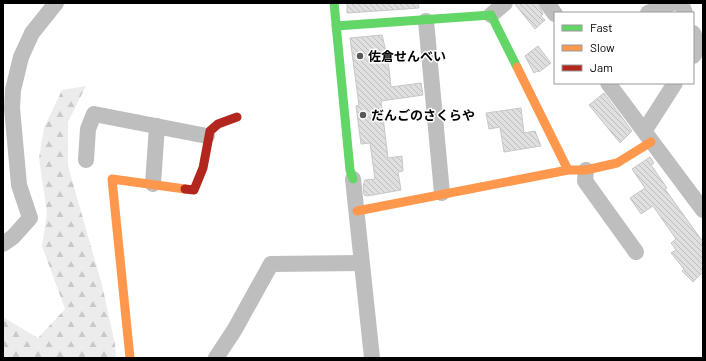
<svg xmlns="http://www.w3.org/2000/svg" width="706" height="361" font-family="Barlow,'Noto Sans JP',sans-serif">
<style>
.forest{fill:url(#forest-firs)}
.building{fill:url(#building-back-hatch);stroke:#c7c7c7}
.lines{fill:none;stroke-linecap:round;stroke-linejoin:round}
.street{stroke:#bebebe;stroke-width:16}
.fast{stroke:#63d668;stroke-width:9}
.slow{stroke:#ff974d;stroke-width:9}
.jam{stroke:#b3261e;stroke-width:9}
.poi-dot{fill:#595959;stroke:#fff;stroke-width:1.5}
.labels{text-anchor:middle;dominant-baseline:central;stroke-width:3;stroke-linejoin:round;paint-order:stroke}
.poi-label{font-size:13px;font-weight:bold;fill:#000;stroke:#fff;text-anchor:start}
</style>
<defs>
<pattern id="forest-firs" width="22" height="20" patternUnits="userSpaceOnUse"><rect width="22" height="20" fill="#ececec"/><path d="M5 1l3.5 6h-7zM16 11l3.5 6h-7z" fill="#c9c9c9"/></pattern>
<pattern id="building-back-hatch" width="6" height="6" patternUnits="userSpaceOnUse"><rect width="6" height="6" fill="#dfdfdf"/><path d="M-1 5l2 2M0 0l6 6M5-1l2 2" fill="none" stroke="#bebebe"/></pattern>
</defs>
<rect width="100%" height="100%" fill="#fff"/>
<path class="forest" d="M86 86 68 122V166L102 285 115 344 116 358H3V317L38 338 65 309 42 246 47 213 39 158 44 128 62 90Z"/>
<g class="building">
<path d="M347 3H418L419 8 347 13Z"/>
<path d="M514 3H538L543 14 541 16 545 20 535 29Z"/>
<path d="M382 35 388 60 391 87 421 83 423 95 381 101 388 158 402 156 403 171 398 172 401 190 367 196 364 195 363 186 365 180 375 179 370 143 361 144 356 106 359 105 350 38Z"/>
<path d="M538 46 551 63 539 72 537 71 534 73 525 56Z"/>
<path d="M604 93 632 131 620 143 589 105Z"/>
<path d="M521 108 524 133 535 131 541 146 504 152 500 127 489 129 486 113Z"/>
<path d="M650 157 654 163 651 165 667 188 665 189 703 242V272L693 282 682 271 684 269 671 253 676 250 671 243 676 239 653 206 641 214 630 198 645 188 632 169Z"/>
</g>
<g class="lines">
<g class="street">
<path d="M547 3 555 14"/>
<path d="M681 3 685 13"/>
<path d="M648 13 672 3"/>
<path d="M491 15 505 3"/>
<path d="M426 21 442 193"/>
<path d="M693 33 699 47 693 56"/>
<path d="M608 83 703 210"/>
<path d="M645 130 675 83"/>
<path d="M86 160 88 129 94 114 207 136"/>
<path d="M586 170 585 181 636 252"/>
<path d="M353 179 372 358"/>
<path d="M153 184 157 126"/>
<path d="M3 244 13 237 30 218 19 185 12 108 13 90 21 57 32 33 56 3"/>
<path d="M216 358 235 329 271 264 361 263"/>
</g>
<g class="fast">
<path d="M334 3 350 170 353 179"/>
<path d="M336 26 491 15 517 67"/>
</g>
<g class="slow">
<path d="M517 67 568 170"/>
<path d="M357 211 568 170H586L617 163 651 142"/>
<path d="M130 358 112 179 185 189"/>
</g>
<path class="jam" d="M185 189 194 190 203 168 210 131 218 124 237 117"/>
</g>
<g class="poi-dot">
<circle cx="360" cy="56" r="4"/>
<circle cx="363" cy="115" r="4"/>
</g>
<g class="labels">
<g class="poi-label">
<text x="368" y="56">佐倉せんべい</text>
<text x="371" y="115">だんごのさくらや</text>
</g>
</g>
<rect width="706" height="361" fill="none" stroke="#000000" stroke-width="8"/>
<rect x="554" y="12" width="140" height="72" fill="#ffffff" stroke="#999999"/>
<rect x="562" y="25" width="20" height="6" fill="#63d668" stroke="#999999"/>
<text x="590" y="32" font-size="12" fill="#000000">Fast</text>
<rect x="562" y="45" width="20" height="6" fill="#ff974d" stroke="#999999"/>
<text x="590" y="52" font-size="12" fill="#000000">Slow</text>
<rect x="562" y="65" width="20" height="6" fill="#b3261e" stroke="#999999"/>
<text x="590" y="72" font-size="12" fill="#000000">Jam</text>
</svg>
